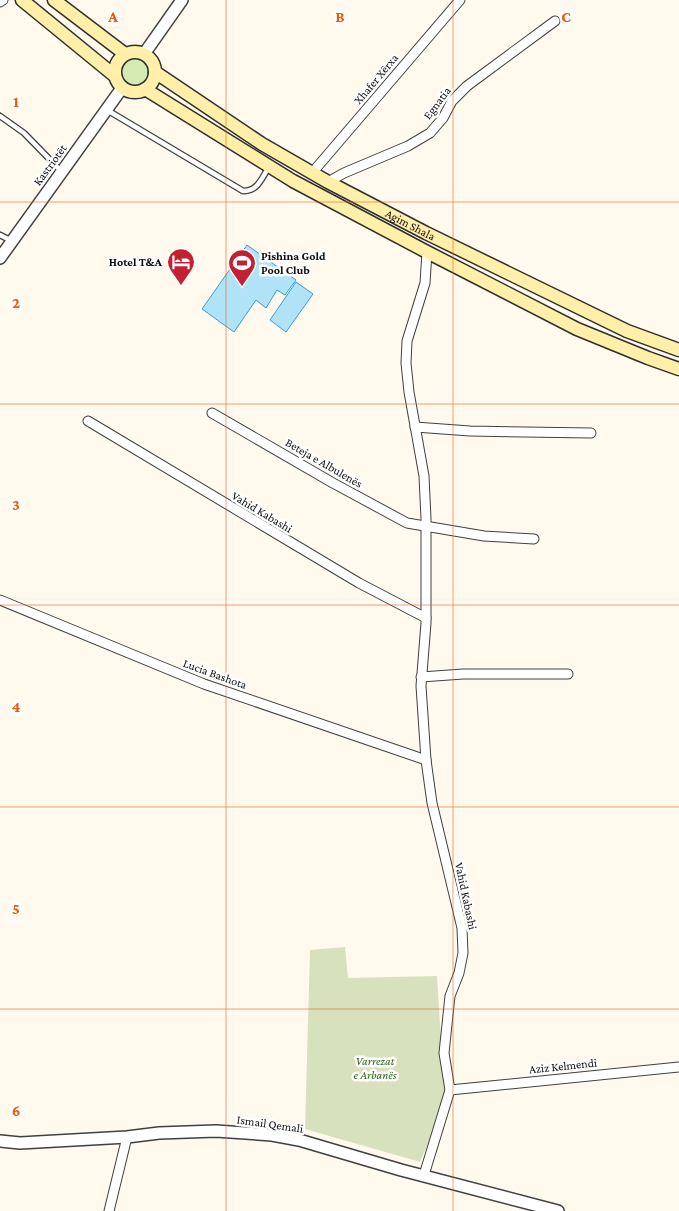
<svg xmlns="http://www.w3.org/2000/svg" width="679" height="1211" font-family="'Crimson Pro',serif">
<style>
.green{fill:#d5eab5}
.cemetery{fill:#d8e1be}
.water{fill:#b0e2f8;stroke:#359ed1}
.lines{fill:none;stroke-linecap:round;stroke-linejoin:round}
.service-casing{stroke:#404040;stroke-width:7}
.minor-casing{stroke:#404040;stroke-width:11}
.tertiary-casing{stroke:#404040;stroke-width:14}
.secondary-casing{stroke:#2f2f2f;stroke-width:15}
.service{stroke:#fff;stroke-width:4.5}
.minor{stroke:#fff;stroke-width:9}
.tertiary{stroke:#fff;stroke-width:11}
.secondary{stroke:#ffefa8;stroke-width:12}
.grid{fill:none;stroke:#e8590c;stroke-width:1;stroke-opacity:0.55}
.labels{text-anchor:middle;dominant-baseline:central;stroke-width:5;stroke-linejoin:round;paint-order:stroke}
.street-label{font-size:12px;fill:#0d0d0d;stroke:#fff}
.poi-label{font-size:12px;font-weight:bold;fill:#0d0d0d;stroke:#fff;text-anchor:start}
.park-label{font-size:12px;font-style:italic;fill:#30661b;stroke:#fff}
.grid-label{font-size:16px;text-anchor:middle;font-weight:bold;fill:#e8590c;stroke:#fff;stroke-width:5;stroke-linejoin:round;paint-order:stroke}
</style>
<rect width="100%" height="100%" fill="#fffaed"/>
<circle class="green" cx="135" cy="72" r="15"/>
<path class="cemetery" d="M345 947 348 978 437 976 445 1105 420 1162 305 1129 310 950Z"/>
<g class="water">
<path d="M247 245 296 280 285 295 277 290 266 308 256 300 234 332 202 309Z"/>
<path d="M296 282 313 294 286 332 270 320Z"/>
</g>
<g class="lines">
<g class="service-casing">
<g id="service">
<path d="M107 110 243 191C258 191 261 179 269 167"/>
<path d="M0 116 24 133 61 171"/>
<path d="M0 235 12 241"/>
</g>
</g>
<g class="minor-casing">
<g id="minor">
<path d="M0 2 3 0"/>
<path d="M312 173 460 0"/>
<path d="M328 182 344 173 408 146 430 133 443 118 452 101 467 86 555 21"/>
<path d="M212 413 333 483 407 523 484 536 534 539"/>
<path d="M88 421 359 583 426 618"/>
<path d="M415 427 470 431 591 433"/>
<path d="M0 600 204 684 426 760"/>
<path d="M421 677 463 674H568"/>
<path d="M450 1090 679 1067"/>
<path d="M424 1175 450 1090 444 1053 450 996 459 973 463 953 462 928 432 803 426 760 421 686 426 623V519L424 476 409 392 406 363 407 341 425 283 427 252"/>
<path d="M109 1211 127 1137"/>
</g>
</g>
<g class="tertiary-casing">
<g id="tertiary">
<path d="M144 54 182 0"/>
<path d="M0 258 122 88"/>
<path d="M0 1141 20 1143 127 1137 159 1133 216 1131 272 1135 299 1140 401 1170 558 1211"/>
</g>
</g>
<g class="secondary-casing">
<g id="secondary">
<path d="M22 0 115 76"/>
<path d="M54 0 125 54"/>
<circle cx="135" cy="72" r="20"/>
<path id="s1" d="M155 72 262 144 328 182 426 233 627 331 679 350"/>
<path d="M145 89 293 181 427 252 577 329 648 358 679 369"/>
</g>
</g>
<use href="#service" class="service"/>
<use href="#minor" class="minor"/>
<use href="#tertiary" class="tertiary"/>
<use href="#secondary" class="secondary"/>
</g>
<path class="grid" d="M226 0V1211M453 0V1211M0 202H679M0 404H679M0 605H679M0 807H679M0 1009H679"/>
<defs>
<g id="hotel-pin" transform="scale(1.4375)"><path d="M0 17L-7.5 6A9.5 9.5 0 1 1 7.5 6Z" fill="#c12133" stroke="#fff"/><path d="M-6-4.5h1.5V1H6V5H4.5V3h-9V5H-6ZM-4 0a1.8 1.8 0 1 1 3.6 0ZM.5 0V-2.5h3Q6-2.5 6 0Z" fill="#fff"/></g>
<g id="stadium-pin" transform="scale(1.4375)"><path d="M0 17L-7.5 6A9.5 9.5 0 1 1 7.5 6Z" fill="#c12133" stroke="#fff"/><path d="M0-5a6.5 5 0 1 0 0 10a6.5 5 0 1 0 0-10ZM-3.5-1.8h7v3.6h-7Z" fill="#fff"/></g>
</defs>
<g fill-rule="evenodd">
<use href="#hotel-pin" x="181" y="262"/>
<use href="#stadium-pin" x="242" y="263"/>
</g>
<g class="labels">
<g class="street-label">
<text transform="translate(376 79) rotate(-50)">Xhafer Xërxa</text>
<text transform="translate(437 103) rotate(-53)">Egnatia</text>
<text transform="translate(50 165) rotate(-54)">Kastriotët</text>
<text stroke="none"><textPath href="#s1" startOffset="298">Agim Shala</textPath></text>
<text transform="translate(324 463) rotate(30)">Beteja e Albulenës</text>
<text transform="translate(262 512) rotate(31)">Vahid Kabashi</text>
<text transform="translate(215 674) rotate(20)">Lucia Bashota</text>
<text transform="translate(466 896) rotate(78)">Vahid Kabashi</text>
<text transform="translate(563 1066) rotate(-6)">Aziz Kelmendi</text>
<text transform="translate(270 1124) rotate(8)">Ismail Qemali</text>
</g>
<g class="poi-label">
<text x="261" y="256">Pishina Gold<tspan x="261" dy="14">Pool Club</tspan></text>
<text x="162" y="262" text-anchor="end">Hotel T&amp;A</text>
</g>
<g class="park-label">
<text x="375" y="1061">Varrezat<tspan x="375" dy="14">e Arbanës</tspan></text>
</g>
</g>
<g class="grid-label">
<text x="113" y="22">A</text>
<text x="340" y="22">B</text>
<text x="566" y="22">C</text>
<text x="16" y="107">1</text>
<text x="16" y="308">2</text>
<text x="16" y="510">3</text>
<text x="16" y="712">4</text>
<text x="16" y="914">5</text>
<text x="16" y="1116">6</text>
</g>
</svg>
